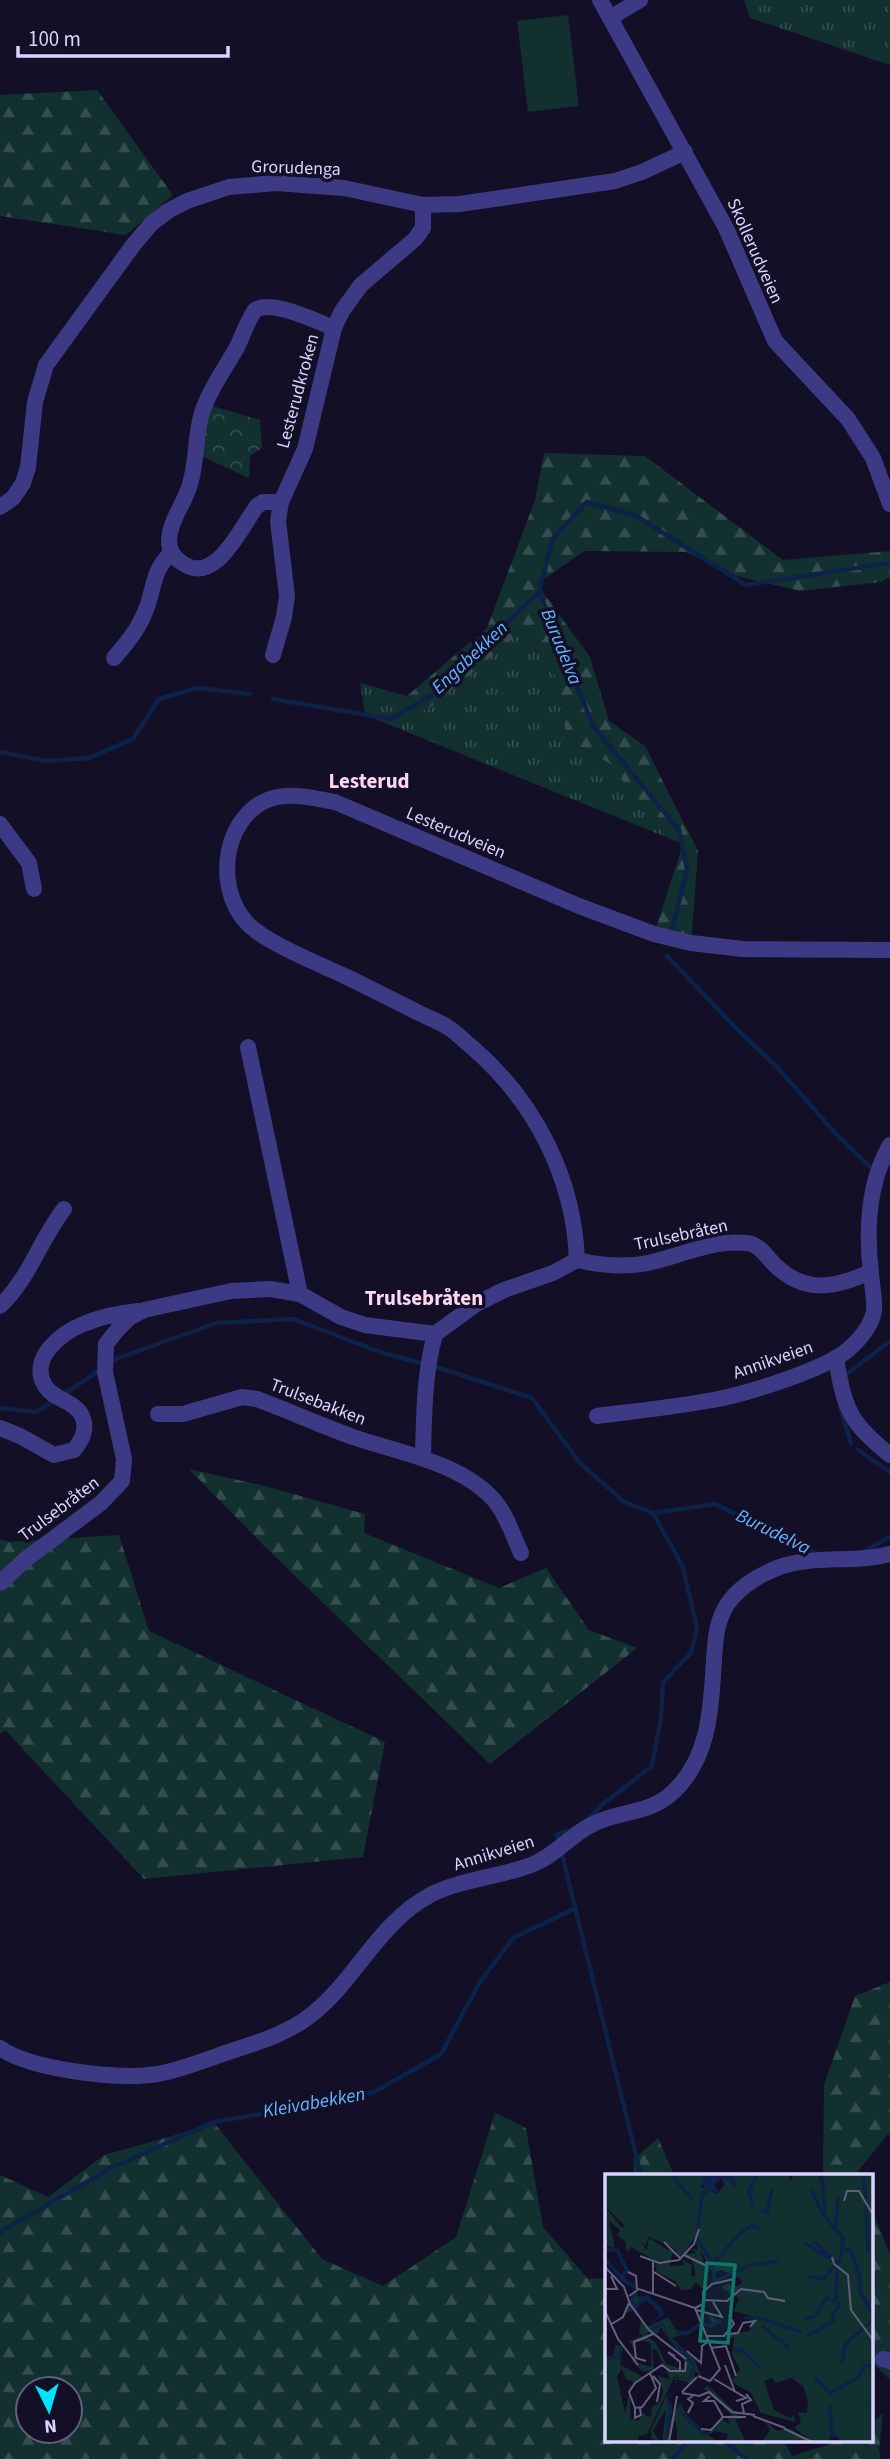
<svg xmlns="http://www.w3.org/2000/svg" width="890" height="2459" font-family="'Source Sans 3',sans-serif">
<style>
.grass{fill:url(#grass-tufts)}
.forest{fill:url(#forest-firs);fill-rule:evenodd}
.park{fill:url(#park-crowns)}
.pitch{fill:#12302f}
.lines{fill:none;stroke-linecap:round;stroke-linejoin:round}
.stream{stroke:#0c2248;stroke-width:4.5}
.minor{stroke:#3d3a85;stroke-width:16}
.labels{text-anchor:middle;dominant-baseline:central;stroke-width:7;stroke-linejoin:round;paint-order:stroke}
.street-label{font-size:18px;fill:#d9d4ff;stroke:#130f26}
.water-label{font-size:19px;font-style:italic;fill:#62b6ff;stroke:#130f26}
.quarter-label{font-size:21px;font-weight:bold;fill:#ffd6f0;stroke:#130f26}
.inset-river{fill:none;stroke:#0c2248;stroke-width:3.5}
.inset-road{fill:none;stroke:#625e7d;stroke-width:2}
.view{fill:#0f766e;fill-opacity:0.15;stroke:#0f766e;stroke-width:3.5}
.inset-edge{fill:none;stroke:#d9d4ff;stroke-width:3.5}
</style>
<defs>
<pattern id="grass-tufts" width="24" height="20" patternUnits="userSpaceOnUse" patternTransform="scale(1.75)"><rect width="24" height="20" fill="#12302f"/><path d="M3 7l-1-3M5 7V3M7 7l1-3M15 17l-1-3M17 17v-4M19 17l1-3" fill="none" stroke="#344d4e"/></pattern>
<pattern id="forest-firs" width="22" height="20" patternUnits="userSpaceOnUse" patternTransform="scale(1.75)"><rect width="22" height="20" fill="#12302f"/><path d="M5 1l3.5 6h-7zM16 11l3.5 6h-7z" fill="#344d4e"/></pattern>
<pattern id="park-crowns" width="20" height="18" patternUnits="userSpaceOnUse" patternTransform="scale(1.75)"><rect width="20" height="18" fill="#12302f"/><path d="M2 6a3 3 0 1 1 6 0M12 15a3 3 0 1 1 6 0" fill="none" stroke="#344d4e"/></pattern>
</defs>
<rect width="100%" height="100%" fill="#130f26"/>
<g class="grass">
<path d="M744 0H890V65L750 18Z"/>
<path d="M521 630 557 678 567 740 609 763 666 837 365 715 360 683 407 696 426 711Z"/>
</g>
<g class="forest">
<path d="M97 90 173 195 126 235 0 216V95Z"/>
<path d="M544 453 645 456 783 560 890 551V577L881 582 800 591 728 574 686 552 584 551 537 584 590 657 609 721 645 746 698 851 691 943 654 934 683 844 666 837 609 763 567 740 557 678 522 631 426 711 407 696 487 628 535 500Z"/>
<path d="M189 1469 261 1485 365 1514 364 1533 499 1588 546 1568 589 1630 637 1648 490 1764 262 1544Z"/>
<path d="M119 1535 149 1631 385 1742 363 1857 144 1879 5 1730 0 1734V1539L9 1542Z"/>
<path d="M890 1982V2135H887L858 2171 860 2175H823L824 2085 855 1996Z"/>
<path d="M495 2113 526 2128 543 2227 588 2279 606 2278V2440H784L792 2456 843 2440H871V2424L883 2413 879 2451 881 2459H0V2175L48 2197 104 2155 215 2124 322 2259 383 2286 456 2237ZM28 2389H70V2431H28Z"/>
<path d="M658 2138 674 2175H633L634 2159Z"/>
<path d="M871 2206 890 2255V2380L871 2361Z"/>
</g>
<path class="park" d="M213 406 260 420 262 448 250 456 249 478 199 455 201 430Z"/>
<path class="pitch" d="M568 15 579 106 528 112 517 21Z"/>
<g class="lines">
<g class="stream">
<path d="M273 699 391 719 435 693 539 592"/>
<path d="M0 752 47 761 89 758 133 739 159 699 197 688 250 694"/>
<path d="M672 931 687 869 679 830 593 726 539 592 553 538 587 502 636 516 746 585 890 563"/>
<path d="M667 956 737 1029 777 1067 836 1134 874 1171"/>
<path d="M109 1364 116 1359 216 1323 293 1319 380 1352 424 1364"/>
<path d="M433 1366 532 1398 579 1462 624 1502 653 1513 683 1567 697 1628 691 1653 663 1682 661 1718 652 1766 603 1804 587 1820"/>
<path d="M848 1373 890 1341"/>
<path d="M62 1395 102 1369"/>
<path d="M840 1407 851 1443"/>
<path d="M0 1408 36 1412 55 1400"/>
<path d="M858 1450 890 1472"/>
<path d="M653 1513 715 1504 818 1554"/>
<path d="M861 1553 890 1537"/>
<path d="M559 1841 557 1834 572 1830"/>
<path d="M561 1850 641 2176"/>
<path d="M0 2232 111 2168 214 2122 301 2107 374 2092 441 2054 480 1982 513 1938 574 1909"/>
<path d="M723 2440 746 2459"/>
<path d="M673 2459 688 2440"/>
</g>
<g class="minor">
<path d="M600 0 726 228 775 341 848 419 873 458 890 504"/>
<path d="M610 18 640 0"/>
<path d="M281 502H263L257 506C241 527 215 588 181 562 173 557 169 549 169 540 170 520 185 503 190 484 197 462 195 438 201 416 208 392 224 370 236 349 243 336 246 323 255 310 272 299 315 321 334 328"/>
<path d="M0 507 13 498 23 483 28 467 35 402 46 365 134 244 152 223 168 211 187 201 229 187 276 183 344 188 423 205 460 204 615 181 642 172 685 152"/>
<path d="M273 655 284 617 287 596 278 521 281 502 305 449 334 328 342 311 361 285 415 239 423 228V205"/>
<path d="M114 658C126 644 138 630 145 612 155 589 151 572 171 553"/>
<path d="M0 824 29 863 34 889"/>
<path d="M248 1047 300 1294"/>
<path d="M577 1260C574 1178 535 1102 473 1048 465 1042 457 1033 449 1028 439 1021 426 1017 415 1011 393 1000 371 989 349 978 322 965 267 944 247 923 212 886 224 809 277 797 296 793 317 799 335 802L579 906 654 934 691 943 743 949 890 950"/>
<path d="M0 1306C29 1279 40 1240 64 1209"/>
<path d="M836 1359C845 1410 849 1422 890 1455"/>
<path d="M158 1414H183L242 1397 257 1399C289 1411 320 1425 353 1437 399 1453 460 1462 494 1500 507 1515 513 1536 521 1553"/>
<path d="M597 1416C636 1411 675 1407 713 1400 746 1394 805 1375 834 1359 850 1351 871 1330 874 1311 875 1299 872 1286 871 1274 866 1231 868 1183 890 1145"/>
<path d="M0 1428 20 1436 54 1455 74 1450C82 1440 88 1429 82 1416 75 1401 54 1400 45 1386 28 1358 62 1332 86 1323 103 1316 120 1313 138 1311"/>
<path d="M423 1457C424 1415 424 1375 435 1334"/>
<path d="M0 1583 26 1559 101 1503 122 1481 124 1459 105 1372 106 1344 118 1329 130 1317 144 1310 231 1291 270 1289 300 1294 341 1317 365 1325 435 1334 476 1304 504 1290 553 1273 577 1260C603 1266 627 1268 652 1262 682 1255 716 1239 747 1243 758 1244 765 1254 772 1262 802 1294 833 1289 870 1272"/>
<path d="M0 2048C31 2070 119 2080 157 2074 177 2071 197 2063 217 2056 248 2045 285 2036 311 2015 357 1979 378 1922 432 1894 463 1879 499 1877 531 1865 555 1856 570 1835 593 1824 618 1811 650 1814 672 1793 710 1759 711 1707 714 1660 715 1644 716 1625 724 1610 734 1590 757 1576 777 1568 814 1554 853 1564 890 1554"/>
<path d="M883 2359 890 2361"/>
</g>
</g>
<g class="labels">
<g class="street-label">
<text transform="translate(296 168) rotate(2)">Grorudenga</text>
<text transform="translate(755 251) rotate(66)">Skollerudveien</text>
<text transform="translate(298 391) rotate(-75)">Lesterudkroken</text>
<text transform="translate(456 833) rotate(23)">Lesterudveien</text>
<text transform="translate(681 1235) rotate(-12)">Trulsebråten</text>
<text transform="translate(773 1360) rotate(-19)">Annikveien</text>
<text transform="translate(318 1402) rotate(21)">Trulsebakken</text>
<text transform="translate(59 1509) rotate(-37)">Trulsebråten</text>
<text transform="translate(494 1853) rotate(-17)">Annikveien</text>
</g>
<g class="water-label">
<text transform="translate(561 647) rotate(68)">Burudelva</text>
<text transform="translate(470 658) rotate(-43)">Engabekken</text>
<text transform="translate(773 1532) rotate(26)">Burudelva</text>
<text transform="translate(314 2103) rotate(-10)">Kleivabekken</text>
</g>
<g class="quarter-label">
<text x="369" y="781">Lesterud</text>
<text x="424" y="1298">Trulsebråten</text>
</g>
</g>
<g transform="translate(605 2174)">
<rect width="268" height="268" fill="#130f26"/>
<path d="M0 33 17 54 20 51 28 57 42 77 44 64 63 76 69 75 64 92 80 91 76 85 87 91 86 102 99 100V116L91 108 86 115 76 116 70 107 52 98 50 91 60 86 53 88 26 73 22 79 20 67 12 61 15 56 4 47 10 73 0 72Z" fill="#12302f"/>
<path d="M0 0H99L96 13 112 20 119 11 117 3 129 11V0H184L185 7 189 0H215L214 9 218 0H268V268H237L226 258 224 268H208L189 254 196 248 193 238 202 239 203 227 198 212 186 204 171 209 167 204 159 207 169 236 185 244 189 241 190 248 156 239 146 219 130 210 124 199 129 205 135 195 127 181 129 164 118 162 144 157 153 144 129 137 134 124 116 113 124 109 128 114 137 109 136 105 117 96 108 99 95 76 103 101 91 103 87 86 80 80 91 79 87 75H93L90 63 76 84 69 74 44 63 40 72 2 34ZM31 115 33 123 40 122 47 126 49 132 38 124 31 135 42 153 63 143 71 156 82 158 95 149H107L103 140 112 146 107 153 96 149 83 159 67 164 89 185 97 203 90 197 87 210 72 205 71 210 70 204 83 203H69L42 260 34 262 32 268H0V184L9 181 10 171 18 172 15 191 37 202 30 208 21 205 17 194 12 203 20 239 26 210 25 245 33 247 39 238 42 243 47 242 46 234 55 228 58 217 53 202 65 205 51 175 47 176 49 196 38 198 27 187 30 177V188L46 193V169L32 166 28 173 24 167 38 162 34 159 36 146 28 136 20 140ZM56 153 79 186 80 196 61 190 51 169 41 162 45 156 51 162ZM102 211 138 245H130L141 268H121L123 260 110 257 103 261 113 268H72L71 246 63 268H57L61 235 48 257 55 268 46 264V256L62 220 65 249 75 229 87 251 101 261 116 245 125 250 122 243 127 241 99 215ZM159 246 172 257 185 255 205 267 157 268 165 256Z" fill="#12302f" fill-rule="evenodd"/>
<path d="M241 219 268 229V268H239L227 253 229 225Z" fill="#12302f"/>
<path d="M99 0H129L131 13 117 4 110 10 114 19 104 18 96 11ZM6 73 12 74 23 94 18 106 31 112 28 129 31 131 35 124 38 122H43L58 135 60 140 48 148 47 154 55 149H59L65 164 82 179 89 189 90 196 85 204 64 224 67 232 66 251 60 268 64 223 80 209 88 192 64 164 58 151 50 156 46 154 47 148 58 138 42 123 32 132 26 129 30 113 18 108 15 102 21 94 12 75 0 76Z" fill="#0c2248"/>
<path class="inset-river" d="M72 0 69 4 87 25M217 0 220 39M258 2 261 25M207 16 216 38 238 64 235 90M261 30 263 78M148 32 144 18 152 0M156 36 162 39 167 15M231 52 233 24M92 58 97 21 104 18M92 64 108 90 110 108M210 68 226 83M199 69 226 85M238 74 246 77 255 103V118L268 140M0 76H12L22 96 16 104 31 114 26 130 31 133 42 123 58 141M0 85 15 102M108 89 137 58 148 51 154 56M203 103 219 105 232 87M110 107 146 91 173 87M231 126 232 94M139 144H156L196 158M198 145 209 143 221 124 236 130M97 149 106 152 116 146M157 152 184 174M71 159H83L95 150M202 162 228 148V139L235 131M129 176 137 177 156 194M0 184 14 183 17 172M237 189 240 171 268 146M209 204 225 219 252 204 260 192 268 191M225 232 227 262 231 260M74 236 101 261"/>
<path class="inset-road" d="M239 27 242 17H254L268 41M59 68 76 85M79 81 102 92M35 82 54 89 74 86 89 70 94 55M227 83 229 90 243 101 246 136 268 166M48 88V120M0 93 19 113 25 130 44 156 81 185M23 98 31 102 32 115M49 98 71 112M0 115H12L6 102M24 122 34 115 90 134M99 126 122 127 136 115 159 118 163 124 180 127M90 134 115 195 105 207 93 202M90 134 98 130V118L107 110 129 105M91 136 117 143 108 128M0 137 13 165 33 191M5 151 18 143 24 129M123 160 133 159 138 149 150 147 145 153M102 162H119L129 150 124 141M106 174 121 172 131 202M82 177 96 189 97 172 104 167M70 182 63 178 75 188V198M41 187 31 184 29 168 48 160M120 191 130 218M45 199 51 214 37 233 30 234 24 218 30 209 57 191 65 197H80L81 188M48 202 55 210 52 228M109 205 141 224 131 227M77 218 92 203M77 219 94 222 104 218 127 238 150 241M105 222 99 227H109L118 243M30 234V244L36 241 35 234M85 234 83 239 88 229 83 225 88 222M139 239 137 230 146 226 141 220M148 242 180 254M178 254 207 268M96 255 106 256 118 243H141M64 268 72 222"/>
<path class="view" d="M102 89 130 91 123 169 95 167Z"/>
<rect width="268" height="268" class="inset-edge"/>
</g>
<g transform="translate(49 2410) rotate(175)"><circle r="33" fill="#130f26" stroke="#625e7d" stroke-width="2"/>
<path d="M0-5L12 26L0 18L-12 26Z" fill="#00e5ff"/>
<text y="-10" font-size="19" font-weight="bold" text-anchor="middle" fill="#d9d4ff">N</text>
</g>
<path d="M18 46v10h210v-10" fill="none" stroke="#d9d4ff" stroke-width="3.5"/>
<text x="28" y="46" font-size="21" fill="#d9d4ff" stroke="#130f26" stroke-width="5" paint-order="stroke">100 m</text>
</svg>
